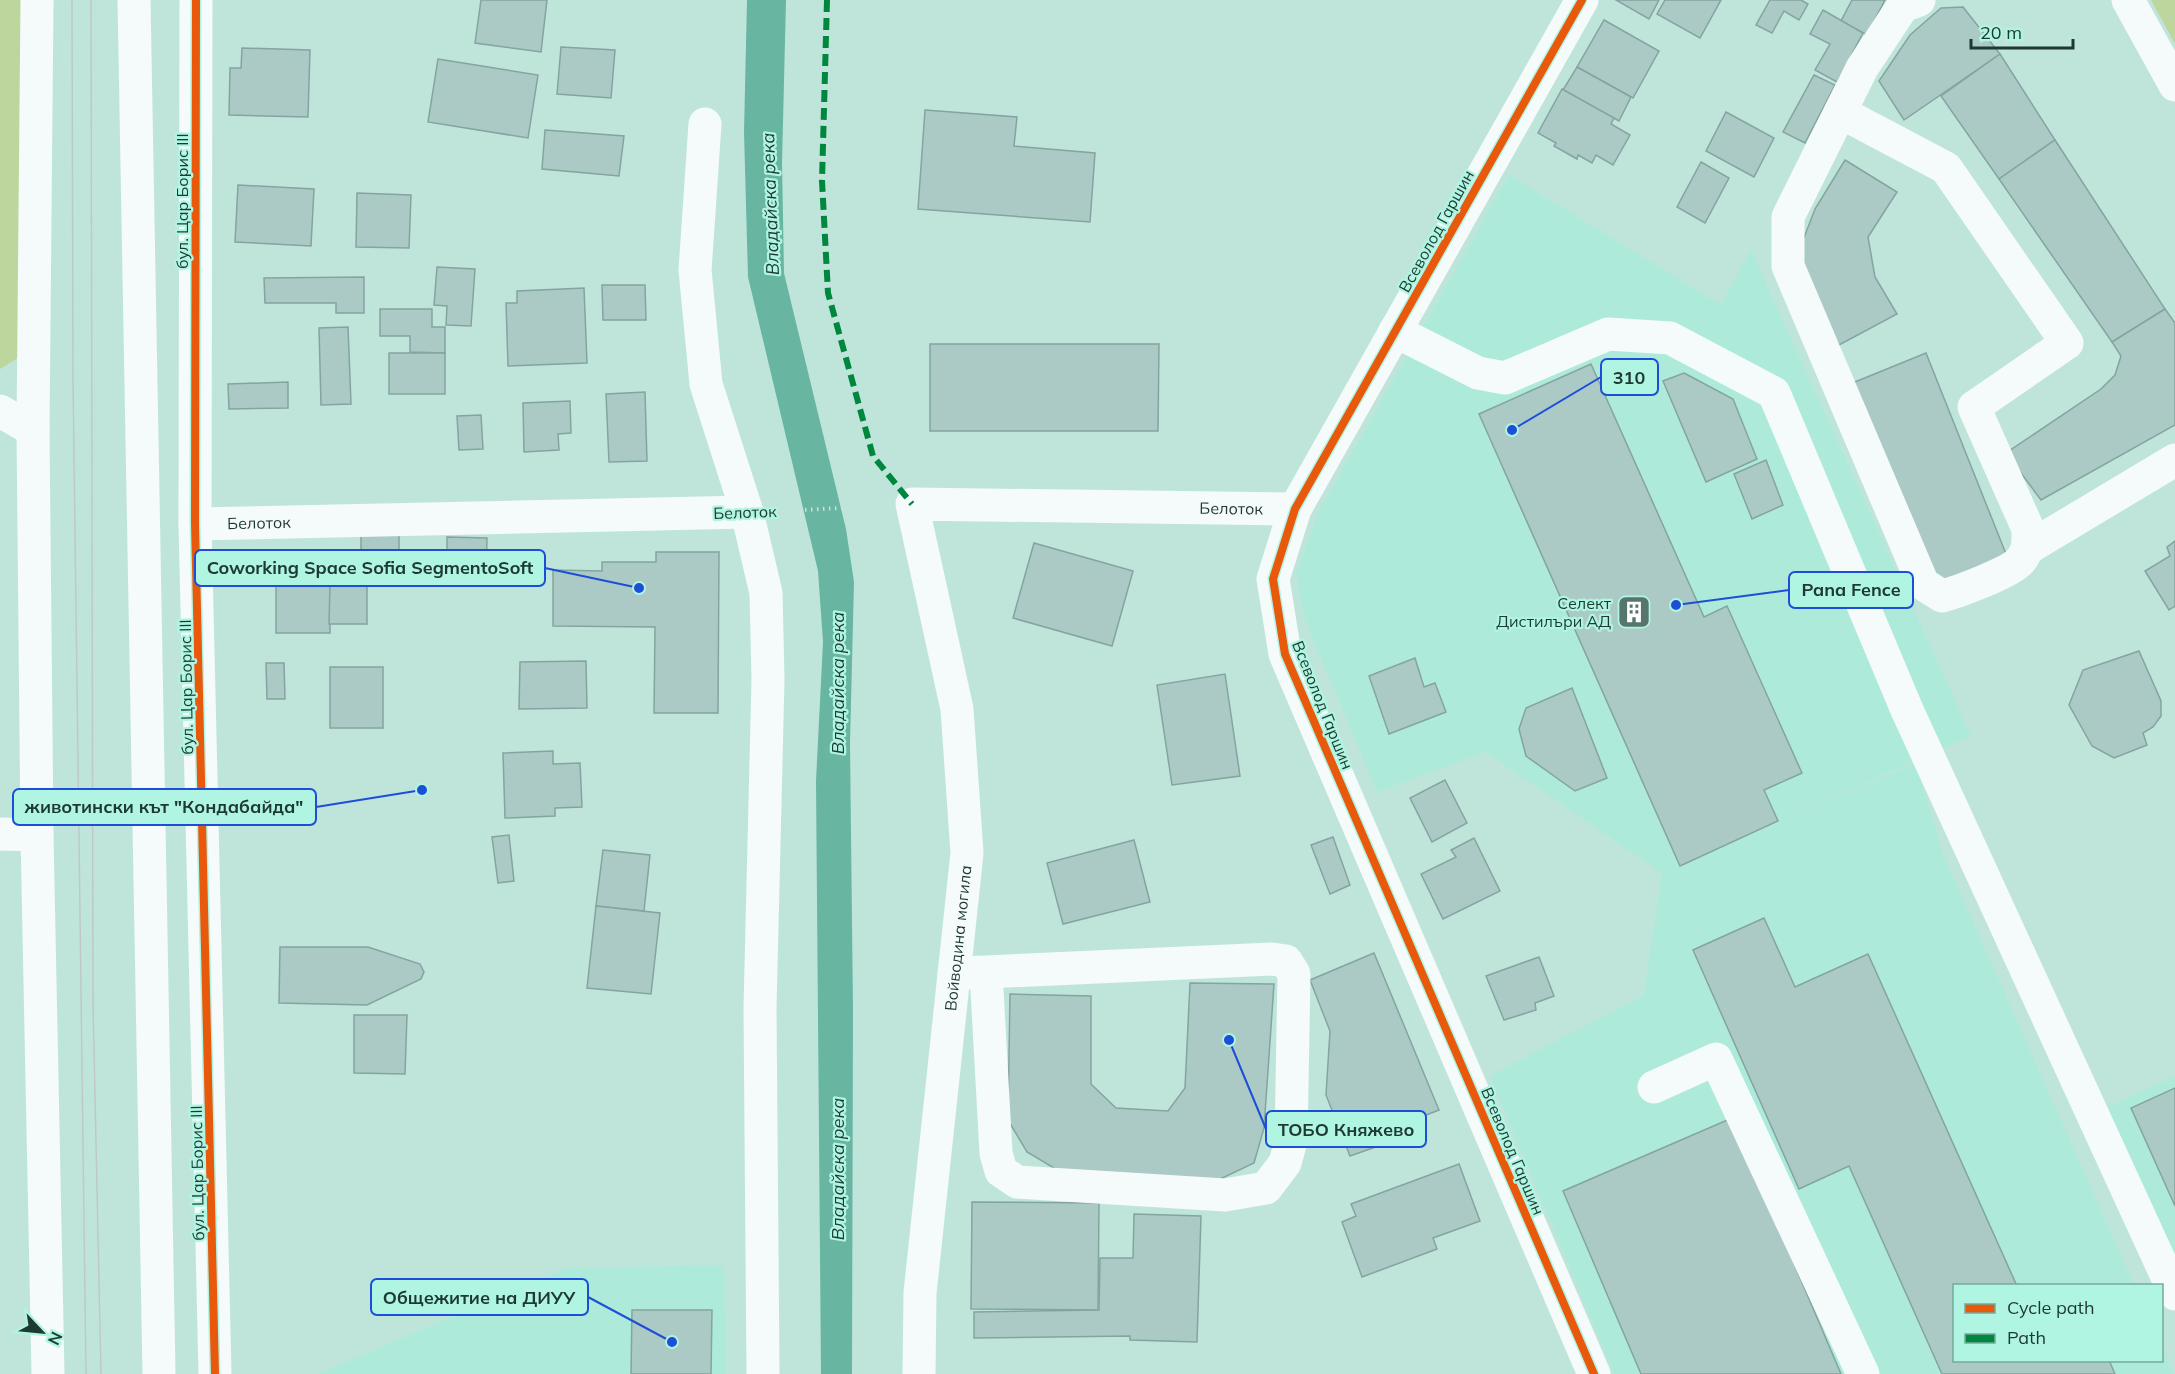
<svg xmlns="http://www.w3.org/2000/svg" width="2175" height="1374" font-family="Mulish,sans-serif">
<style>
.built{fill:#adeada}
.green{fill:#bdd69d}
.water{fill:#68b5a2}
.building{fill:#abcac6;stroke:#84a49f;stroke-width:1.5}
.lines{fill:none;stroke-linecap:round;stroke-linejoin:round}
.path{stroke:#d0ddd9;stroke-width:4;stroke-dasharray:1.5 4.5;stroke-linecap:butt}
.minor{stroke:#f5fbfa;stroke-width:33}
.major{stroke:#f5fbfa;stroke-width:33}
.tram{stroke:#bec9c6;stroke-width:1.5}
.quiet{stroke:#00873e;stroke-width:6;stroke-dasharray:12 6;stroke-linecap:butt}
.cycleway-casing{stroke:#aff5e2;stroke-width:11}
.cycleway{stroke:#e8590c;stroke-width:8}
.labels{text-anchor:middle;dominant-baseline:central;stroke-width:4.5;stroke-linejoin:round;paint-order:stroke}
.street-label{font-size:16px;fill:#1d3932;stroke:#aff5e2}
.poi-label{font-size:16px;fill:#1d3932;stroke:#aff5e2;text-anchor:end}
.water-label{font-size:18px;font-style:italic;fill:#1d3a32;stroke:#aff5e2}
.leader{fill:none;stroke:#1d4ed8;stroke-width:2}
.callout-dot{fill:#1d4ed8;stroke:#aff5e2;stroke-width:2}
.callout{fill:#aff5e2;stroke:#1d4ed8;stroke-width:2}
.callout-label{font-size:18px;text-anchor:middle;font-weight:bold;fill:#1d3932}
</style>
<rect width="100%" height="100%" fill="#bfe5db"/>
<g class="built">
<path d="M1509 175 1721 305 1751 250 1971 736 1751 834 1916 763 1942 852 2134 1285 1954 1286V1360H2162V1348L2173 1374H1614L1490 1076 1644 995 1662 873 1486 752 1377 792 1304 617 1296 573 1319 511Z"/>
<path d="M2175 1076V1266L2105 1108Z"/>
<path d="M724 1265 726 1374H318L567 1268Z"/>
</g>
<g class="green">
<path d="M0 0H24L18 358 0 369Z"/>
<path d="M2151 0H2175V44Z"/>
</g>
<path class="water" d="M747 0H786L782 163 784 273 846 529 854 582 850 743 853 1010 852 1374H821L816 781 823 642 818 571 748 277 744 132Z"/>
<g class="building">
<path d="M481 0H547L541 52 475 43Z"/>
<path d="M1616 0H1659L1649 19Z"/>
<path d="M1665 0H1721L1700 38 1657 14Z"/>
<path d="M1770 0H1801L1808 4 1799 20 1784 11 1772 33 1756 25Z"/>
<path d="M1852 0H1885L1867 35 1841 21Z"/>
<path d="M1963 7 2000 54 1904 120 1879 81 1910 35 1941 8Z"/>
<path d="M1823 10 1863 33 1837 82 1815 70 1830 44 1810 34Z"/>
<path d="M1604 20 1659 51 1633 98 1577 67Z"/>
<path d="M561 47 615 50 611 98 557 94Z"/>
<path d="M242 48 310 50 308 117 229 115 230 68H241Z"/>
<path d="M2000 54 2055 140 1999 179 1941 96Z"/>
<path d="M438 59 538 75 528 138 428 122Z"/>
<path d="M1577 67 1631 97 1619 121 1563 90Z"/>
<path d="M1814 75 1835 85 1805 143 1783 132Z"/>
<path d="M1562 89 1614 118 1611 124 1630 135 1613 165 1596 155 1592 163 1578 155 1577 159 1554 146 1556 143 1538 133Z"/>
<path d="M925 110 1017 117 1014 146 1095 153 1090 222 918 209Z"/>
<path d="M1726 112 1774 138 1754 177 1706 151Z"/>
<path d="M545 130 624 136 619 176 542 169Z"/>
<path d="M2055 140 2165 309 2112 342 1999 179Z"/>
<path d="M1845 160 1897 192 1868 237 1875 277 1897 314 1839 345 1802 274 1800 248 1815 209Z"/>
<path d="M1701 162 1729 178 1705 223 1677 207Z"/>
<path d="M238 185 314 189 311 246 235 242Z"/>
<path d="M357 193 411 195 409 248 356 247Z"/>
<path d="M437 267 475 269 471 326 446 325 447 306 434 305Z"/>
<path d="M364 277V313H336V303H265L264 278Z"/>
<path d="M602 285H645L646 320H603Z"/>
<path d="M584 288 587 363 508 366 506 303H517V291Z"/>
<path d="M380 309H432V327H445V353L410 352V336H380Z"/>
<path d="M2165 309 2175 323V425L2041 500 2006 453 2101 389 2115 375 2121 356 2112 342Z"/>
<path d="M348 327 351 404 321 405 319 328Z"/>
<path d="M930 344H1159L1158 431H930Z"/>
<rect x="389" y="353" width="56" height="41"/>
<path d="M1926 353 2008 559 1933 589 1850 384Z"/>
<path d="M1591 364 1704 617 1727 606 1802 773 1764 790 1778 821 1680 866 1479 414Z"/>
<path d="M1684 373 1733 399 1757 459 1706 482 1663 381Z"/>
<path d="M288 382V408L229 409 228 384Z"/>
<path d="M645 392 647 461 609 462 606 394Z"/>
<path d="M570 401 571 433 558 434 559 450 524 452 523 403Z"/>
<path d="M481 415 483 449 459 450 457 416Z"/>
<path d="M1766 460 1783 505 1752 519 1734 474Z"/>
<rect x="361" y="535" width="38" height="43"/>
<path d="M447 537 487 538 486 578 447 577Z"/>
<path d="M2175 541V606L2169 610 2145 571 2170 556 2167 547Z"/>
<path d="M1034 543 1133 571 1112 646 1013 618Z"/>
<path d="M656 552H719L718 713H654L655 627 553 626V570L602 571V562H656Z"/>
<path d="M276 574H319V584H330V633H276Z"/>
<path d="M330 584H367V624H329Z"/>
<path d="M2139 651 2161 701V716L2153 727 2143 733 2147 745 2114 758 2092 746 2069 705 2083 670Z"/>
<path d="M1415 658 1424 687 1435 683 1446 712 1389 734 1369 676Z"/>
<path d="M586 661 587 708 519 709 520 662Z"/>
<path d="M266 663H284L285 699H267Z"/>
<rect x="330" y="667" width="53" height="61"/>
<path d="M1225 674 1240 776 1172 785 1157 685Z"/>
<path d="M1572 688 1607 778 1575 791 1526 756 1519 729 1526 708Z"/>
<path d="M553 751V764L580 763 582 807 555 808V816L505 818 503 753Z"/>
<path d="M1445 780 1467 823 1432 842 1410 798Z"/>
<path d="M509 835 514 881 498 883 492 837Z"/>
<path d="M1333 837 1350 885 1330 894 1311 845Z"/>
<path d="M1474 838 1500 891 1443 919 1421 874 1456 857 1451 850Z"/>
<path d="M1134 840 1150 902 1063 924 1047 863Z"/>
<path d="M603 850 650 855 644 911 596 906Z"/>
<path d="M596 906 660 913 651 994 587 988Z"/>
<path d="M1764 918 1795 987 1868 954 2017 1286H1954V1360H2109L2115 1374H1942L1849 1166 1799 1189 1693 950Z"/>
<path d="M280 947H368L420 964 424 972 421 979 367 1005 279 1003Z"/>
<path d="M1374 953 1439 1110 1380 1133 1384 1144 1350 1156 1326 1095 1330 1031 1310 980Z"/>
<path d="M1539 957 1554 996 1535 1003 1536 1010 1504 1020 1486 976Z"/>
<path d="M1190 983 1274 984 1264 1128 1254 1163 1216 1181 1064 1174 1027 1152 1008 1120 1010 994 1091 996V1084L1116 1108 1168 1111 1185 1088Z"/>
<path d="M354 1015H407L405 1074 354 1073Z"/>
<path d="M2175 1088V1206L2131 1108Z"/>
<path d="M1732 1118 1841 1374H1641L1563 1191Z"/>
<path d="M1459 1164 1480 1221 1433 1238 1437 1249 1362 1277 1342 1222 1356 1216 1351 1204Z"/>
<path d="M972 1202 1099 1203 1098 1310 971 1309Z"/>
<path d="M1134 1214 1201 1216 1197 1342 1130 1340V1336L974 1338V1312L1099 1310 1100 1258H1133Z"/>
<path d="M632 1310H712L711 1374H631Z"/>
</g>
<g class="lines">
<path class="path" d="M781 511 878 506"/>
<g class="minor">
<path d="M37 0 33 430 37 835 48 1374"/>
<path d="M196 0 195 524 215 1374"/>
<path d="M1582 0 1295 509 1273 579 1285 654 1594 1374"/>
<path d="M2128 0 2175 85"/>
<path d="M1840 112 1946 168 2067 343 1974 407 2028 529C2028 541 2029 551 2020 561 2011 572 1958 592 1942 596L1923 584 1788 266V217L1862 68 1903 6 1919 0"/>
<path d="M705 124 695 270 706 384 747 512 766 593 768 679 760 1008 763 1374"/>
<path d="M1395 331 1478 373 1505 378 1608 334 1670 338 1774 393 1907 710 2175 1294"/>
<path d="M0 411 33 430"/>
<path id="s1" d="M195 524 747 512"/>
<path d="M2028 548 2175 460"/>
<path d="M0 834 37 835"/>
<path d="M954 973 986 972 1272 959 1286 961 1294 974 1291 1141 1285 1163 1266 1188 1225 1195 1017 1182 1001 1171 996 1153 986 972"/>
<path d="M1654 1087 1716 1059 1863 1374"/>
<path id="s2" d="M919 1374 920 1293 967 853 957 709 912 504 1295 509"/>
</g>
<path class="major" d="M134 0 159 1374"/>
<g class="tram">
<path d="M72 0 73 379 86 1374"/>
<path d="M91 0 93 1003 101 1374"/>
</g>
<path class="quiet" d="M827 0 822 181 828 293 873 456 912 504"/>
<g class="cycleway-casing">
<g id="cycleway">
<path d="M196 0 195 524 215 1374"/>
<path d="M1582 0 1295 509 1273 579 1285 654 1594 1374"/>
</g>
</g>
<use href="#cycleway" class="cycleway"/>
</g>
<defs>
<g id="building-square" transform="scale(1.725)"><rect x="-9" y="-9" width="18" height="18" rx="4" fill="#56756d" stroke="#aff5e2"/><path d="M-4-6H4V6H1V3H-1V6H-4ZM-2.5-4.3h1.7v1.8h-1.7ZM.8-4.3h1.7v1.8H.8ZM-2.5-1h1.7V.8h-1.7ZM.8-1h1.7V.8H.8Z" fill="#fff"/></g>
</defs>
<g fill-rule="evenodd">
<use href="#building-square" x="1634" y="612"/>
</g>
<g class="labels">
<g class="street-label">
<text transform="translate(182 201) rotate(-90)">бул. Цар Борис III</text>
<text transform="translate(1436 231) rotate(-61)">Всеволод Гаршин</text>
<text stroke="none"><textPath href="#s2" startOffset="1197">Белоток</textPath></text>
<text transform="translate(745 512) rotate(-2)">Белоток</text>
<text stroke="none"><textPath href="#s1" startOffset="64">Белоток</textPath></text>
<text transform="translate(186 687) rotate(-91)">бул. Цар Борис III</text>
<text transform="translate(1323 705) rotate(68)">Всеволод Гаршин</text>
<text stroke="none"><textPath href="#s2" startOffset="438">Войводина могила</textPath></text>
<text transform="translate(1513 1151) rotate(67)">Всеволод Гаршин</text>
<text transform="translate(197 1173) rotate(-91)">бул. Цар Борис III</text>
</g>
<g class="poi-label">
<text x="1611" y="603">Селект<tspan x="1611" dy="18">Дистилъри АД</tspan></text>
</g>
<g class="water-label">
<text transform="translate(770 204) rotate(-92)">Владайска река</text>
<text transform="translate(837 683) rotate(-90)">Владайска река</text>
<text transform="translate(837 1169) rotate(-90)">Владайска река</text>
</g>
</g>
<path class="leader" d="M1512 430L1601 377M639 588L545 568M1676 605L1789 590M422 790L316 807M1229 1040L1266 1129M672 1342L588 1297"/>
<g class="callout-dot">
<circle cx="1512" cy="430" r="6"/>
<circle cx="639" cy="588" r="6"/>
<circle cx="1676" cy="605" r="6"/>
<circle cx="422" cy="790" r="6"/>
<circle cx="1229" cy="1040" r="6"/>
<circle cx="672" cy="1342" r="6"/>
</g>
<g class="callout">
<rect x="1601" y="359" width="57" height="36" rx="6"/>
<rect x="195" y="550" width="350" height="36" rx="6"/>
<rect x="1789" y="572" width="124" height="36" rx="6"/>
<rect x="13" y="789" width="303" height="36" rx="6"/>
<rect x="1266" y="1111" width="160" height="36" rx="6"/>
<rect x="371" y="1279" width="217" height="36" rx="6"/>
</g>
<g class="callout-label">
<text x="1629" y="384">310</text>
<text x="370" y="574">Coworking Space Sofia SegmentoSoft</text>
<text x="1851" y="596">Pana Fence</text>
<text x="164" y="813">животински кът "Кондабайда"</text>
<text x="1346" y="1136">ТОБО Княжево</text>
<text x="479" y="1304">Общежитие на ДИУУ</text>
</g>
<rect x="1953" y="1284" width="210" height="78" fill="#aff5e2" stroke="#75aa9c" stroke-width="1.5"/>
<rect x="1965" y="1304" width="30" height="9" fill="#e8590c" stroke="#75aa9c" stroke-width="1.5"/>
<text x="2007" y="1314" font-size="18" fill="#1d3932">Cycle path</text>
<rect x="1965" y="1334" width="30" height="9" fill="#00873e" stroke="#75aa9c" stroke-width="1.5"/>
<text x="2007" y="1344" font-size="18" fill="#1d3932">Path</text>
<g transform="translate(42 1332) rotate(116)" stroke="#aff5e2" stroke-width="4.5" paint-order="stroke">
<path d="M0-4.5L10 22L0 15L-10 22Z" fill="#1d3932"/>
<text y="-9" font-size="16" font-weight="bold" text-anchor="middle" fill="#1d3932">N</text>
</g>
<path d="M1971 39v9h102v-9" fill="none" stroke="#1d3932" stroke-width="3"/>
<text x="1980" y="39" font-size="18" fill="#1d3932" stroke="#aff5e2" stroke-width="4.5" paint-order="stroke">20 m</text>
</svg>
